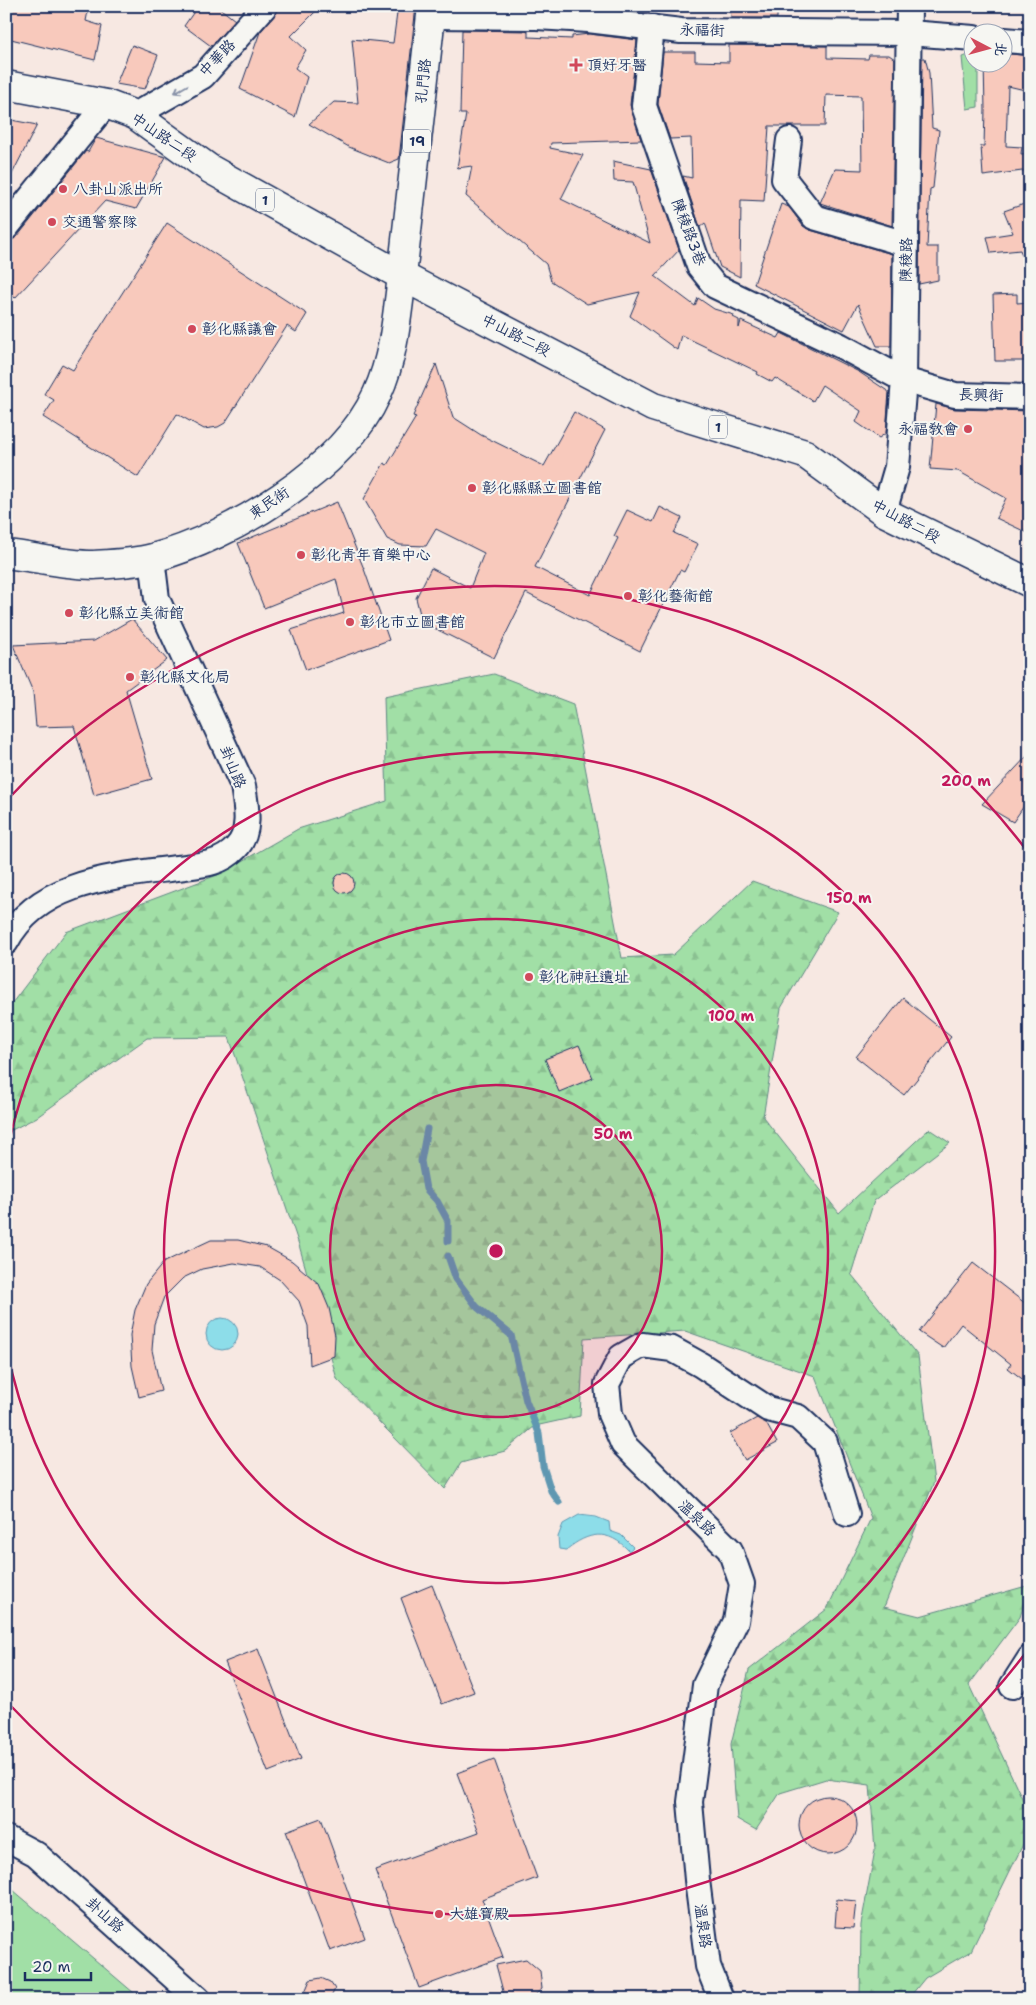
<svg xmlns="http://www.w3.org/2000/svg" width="1036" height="2005" font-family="'Shantell Sans','LXGW WenKai TC',sans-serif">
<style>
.green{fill:#a1dfa6;stroke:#5e8782}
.forest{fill:url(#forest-firs);stroke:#5e8782}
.water{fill:#8ddde9;stroke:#5f97b1}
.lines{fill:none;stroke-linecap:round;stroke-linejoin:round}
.stream{stroke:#5f97b1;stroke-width:7}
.building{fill:#f8c9bc;stroke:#1b2f5e}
.street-casing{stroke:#1b2f5e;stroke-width:28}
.secondary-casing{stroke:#1b2f5e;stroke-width:31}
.primary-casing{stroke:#1b2f5e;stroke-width:31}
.street{stroke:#f6f6f2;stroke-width:24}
.secondary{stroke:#f6f6f2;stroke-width:28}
.primary{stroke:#f6f6f2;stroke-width:28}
.oneway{stroke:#8892a8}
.ring{fill:none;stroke:#c2185b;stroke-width:2.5}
.poi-dot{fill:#d1495b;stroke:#f6f6f2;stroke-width:2}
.labels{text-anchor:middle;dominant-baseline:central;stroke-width:4;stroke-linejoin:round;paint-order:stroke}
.shield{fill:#f6f6f2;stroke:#5d6b8a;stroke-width:1}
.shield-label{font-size:14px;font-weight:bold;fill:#1b2f5e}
.street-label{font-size:15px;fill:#1b2f5e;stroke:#f6f6f2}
.poi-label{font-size:15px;fill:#1b2f5e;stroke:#f6f6f2;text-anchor:start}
.centre{fill:#c2185b;stroke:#f6f6f2;stroke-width:2.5}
.ring-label{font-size:15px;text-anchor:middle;font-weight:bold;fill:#c2185b;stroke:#f6f6f2;stroke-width:4;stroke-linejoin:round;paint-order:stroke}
</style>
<defs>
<pattern id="forest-firs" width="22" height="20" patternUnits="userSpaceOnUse" patternTransform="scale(1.25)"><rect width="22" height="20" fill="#a1dfa6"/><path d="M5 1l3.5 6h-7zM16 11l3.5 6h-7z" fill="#8ac091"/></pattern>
</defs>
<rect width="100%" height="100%" fill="#f7e8e2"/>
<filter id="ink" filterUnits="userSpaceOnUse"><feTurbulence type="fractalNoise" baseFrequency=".02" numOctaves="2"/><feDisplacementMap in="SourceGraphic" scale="10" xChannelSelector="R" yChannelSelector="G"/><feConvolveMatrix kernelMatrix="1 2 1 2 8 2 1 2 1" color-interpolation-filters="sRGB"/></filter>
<g filter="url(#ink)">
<g class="green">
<path d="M973 54 974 62 978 63V107L967 109 962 57Z"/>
<path d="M6 1884 141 1999H6Z"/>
</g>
<path class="forest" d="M494 674 573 704 622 958 673 955 752 881 838 912 781 1008 763 1117 839 1213 929 1129 950 1143 874 1201 851 1274 918 1356 934 1482 884 1607 920 1616 1030 1585 1020 1617 969 1685 1030 1815V1830L971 1951 925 1978 908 1999H860L861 1925 875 1850 870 1785 826 1779 780 1793 756 1830 737 1819 731 1744 749 1670 827 1609 871 1518 815 1376 685 1331 584 1338 580 1416 535 1426 505 1451 461 1463 445 1489 337 1379 299 1245 229 1037 147 1038 37 1117 6 1133V1011L66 932 220 874 298 829 387 801 384 697Z"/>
<g class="water">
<circle cx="222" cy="1334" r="16"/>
<path d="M579 1515 596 1517 609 1522 610 1531 621 1535 633 1547 629 1551C608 1528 588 1532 566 1550L559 1549 558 1537 563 1524Z"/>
</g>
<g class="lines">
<g class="stream">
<path d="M427 1129 421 1161 426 1189 437 1201 448 1221V1241"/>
<path d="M448 1256 456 1279 477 1307 511 1335 526 1401 539 1433 543 1466 551 1491 559 1502"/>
</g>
</g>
<g class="building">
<path d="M6 6H89L86 21 102 26 95 60 11 39 6 30Z"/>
<path d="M198 6H217L235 20 211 46 184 26Z"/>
<path d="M278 6H321L291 36 306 50 295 68 307 77 295 117 240 89 260 32 275 15Z"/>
<path d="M398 6H416L399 159 389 163 349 147 309 124 334 102 358 103 352 39 393 43Z"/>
<path d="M616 6H652L650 14 616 9Z"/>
<path d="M730 6H777V18H731Z"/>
<path d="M462 30 528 31V37L572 39V36L589 34 637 40 630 105 641 140 551 143 550 148 583 155 561 199 650 243 633 182 614 181 613 161 651 169 679 250 655 276 695 306 698 298 714 309 734 315 733 317 739 320V328L741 321 778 338 781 333 859 372 889 392 886 433 879 438 856 422 861 411 822 385 813 401 775 378 772 382 757 374 758 372 681 335 677 350 630 316 640 292 587 304 551 281 546 264 466 196 472 166 457 168 466 114H460Z"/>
<path d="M132 45 158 55 145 89 116 84Z"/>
<path d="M729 45 827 46V58L868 59 869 55H889L895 59 892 226 820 203 835 169 862 170 861 96 826 95 825 126H769L764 201 741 200 740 277 720 267 705 223 700 227 683 176 692 178 691 138 670 139 658 104 663 52H695V61L729 62Z"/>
<path d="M1011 54 1030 56V78H1026L1025 90 1008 86 1006 146 1022 147 1021 154 1030 153V170L983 176 981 146H984L985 110 984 62H1004V55Z"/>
<path d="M922 58H925L929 73 932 128 939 130 933 188 930 189 927 247H938V280L919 284Z"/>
<path d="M6 119 37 125 6 186Z"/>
<path d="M96 138 166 157 136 209 105 201 15 298 6 290V241L17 237 86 151 88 152Z"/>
<path d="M1030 202V272H1029L1020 250 991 253 987 237 1013 233 1004 211Z"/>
<path d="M781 204 789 207 803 226 810 230 892 254 891 346H877L858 304 844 330 754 284Z"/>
<path d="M167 223 307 314 296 332 287 326 225 423 218 427 204 429 177 414 138 477 43 417 54 400 44 394 62 364 73 370Z"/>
<path d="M1017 294V303L1030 302V361H995L993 295Z"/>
<path d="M436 364 453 417 481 435 544 466 574 412 605 430 535 567 590 595 618 538 614 536 627 510 653 522 660 507 682 518 674 533 698 544 684 572 680 570 640 651 526 593 494 658 422 622 416 598 431 568 470 588 484 553 436 529 426 546 400 545 387 539 364 499 384 463 387 465 416 417 413 416Z"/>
<path d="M936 404 955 409 1030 411V534L996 518 1006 498 958 471 930 469Z"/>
<path d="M337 502 364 569 389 640 306 670 291 630 344 613 336 579 264 608 238 543Z"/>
<path d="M132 619 167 660 126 690 152 779 94 795 74 726 36 727 33 692 13 645 94 641Z"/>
<path d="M1030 753V797L1013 822 982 804Z"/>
<circle cx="344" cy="883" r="10"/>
<path d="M903 998 951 1037 904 1095 856 1057Z"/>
<path d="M579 1045 593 1078 559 1092 545 1059Z"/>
<path d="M211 1240H238L267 1247 292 1261 319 1284 329 1308 335 1336 334 1356 310 1365 308 1326 299 1301 280 1280 260 1267 234 1263 202 1269 183 1278 164 1297 154 1324 152 1350 161 1391 139 1397 132 1366 130 1335 135 1310 146 1284 164 1262Z"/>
<path d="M973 1263 1030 1307V1385L1008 1368 1011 1364 961 1324 943 1348 919 1332Z"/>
<path d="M757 1418 766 1423 777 1443 745 1460 730 1433Z"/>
<path d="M432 1585 474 1692 442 1704 401 1598Z"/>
<path d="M258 1649 301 1759 268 1772 225 1662Z"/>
<path d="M494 1759 537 1878 482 1899 503 1957 419 1988 375 1870 479 1832 457 1773Z"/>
<circle cx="828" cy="1825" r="29"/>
<path d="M321 1818 365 1938 330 1951 286 1831Z"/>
<path d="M837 1899 856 1901 853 1928 835 1927Z"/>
<path d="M526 1959 540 1971 542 1989 530 1999H509L504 1995 496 1965Z"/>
<path d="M321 1978 330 1982 335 1989 330 1999H302L310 1980Z"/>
</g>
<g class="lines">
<g class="street-casing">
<g id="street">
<path d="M431 16 536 17 588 20 681 31 909 33 974 38"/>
<path d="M652 27 644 106 699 266 715 286 841 346 904 380 955 395 1030 397"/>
<path d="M1004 40 1030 42"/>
<path d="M135 115 203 76 265 6"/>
<path d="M789 140 784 179 814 217 906 244"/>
<path d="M6 228 106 104"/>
<path d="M884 512 897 467 904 380 909 6"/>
<path d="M6 942C38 881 115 876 177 868 199 865 220 865 236 848 252 832 246 805 243 786L157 599 152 558"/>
<path d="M1012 1686 1030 1658"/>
<path d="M6 1838 36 1854 198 1999"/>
<path d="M721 1999 708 1966 697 1880 690 1802 705 1685 736 1621 742 1584 730 1550 623 1444 610 1414 607 1384 621 1357 642 1345 672 1349 701 1365 768 1409 798 1417 825 1442 847 1514"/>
</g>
</g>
<g class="secondary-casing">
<path id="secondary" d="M6 554C34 557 65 565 93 565 111 564 135 563 153 558 231 537 343 470 377 394 394 357 397 316 402 276"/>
</g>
<g class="primary-casing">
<g id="primary">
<path d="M6 85 106 104 135 115 210 169 402 276 653 407 805 454 884 512 1030 583"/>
<path d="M402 276 432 6"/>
</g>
</g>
<use href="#street" class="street"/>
<use href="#secondary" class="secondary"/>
<use href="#primary" class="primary"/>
</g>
<defs><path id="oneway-shaft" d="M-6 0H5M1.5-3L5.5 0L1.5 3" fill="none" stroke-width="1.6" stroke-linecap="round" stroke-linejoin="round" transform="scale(1.25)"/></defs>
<use class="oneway" href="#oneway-shaft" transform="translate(181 89) rotate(150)"/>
</g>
<circle cx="496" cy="1251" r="166" fill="#c2185b" fill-opacity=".12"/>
<g class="ring">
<circle cx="496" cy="1251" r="166"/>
<circle cx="496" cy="1251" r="332"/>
<path d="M7 1152A499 499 0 1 1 7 1350"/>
<path d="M1027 1651A665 665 0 0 1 10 1705M10 797A665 665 0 0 1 1027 851"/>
</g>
<g class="poi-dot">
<path d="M573.5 57.5h5v5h5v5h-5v5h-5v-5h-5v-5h5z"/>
<circle cx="63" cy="189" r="5"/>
<circle cx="52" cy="222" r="5"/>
<circle cx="192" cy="329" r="5"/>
<circle cx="968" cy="429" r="5"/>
<circle cx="472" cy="488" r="5"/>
<circle cx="301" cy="555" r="5"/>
<circle cx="628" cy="596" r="5"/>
<circle cx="69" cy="613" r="5"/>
<circle cx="350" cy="622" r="5"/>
<circle cx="130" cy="677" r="5"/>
<circle cx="529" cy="977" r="5"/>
<circle cx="439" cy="1914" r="5"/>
</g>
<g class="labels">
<g class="shield">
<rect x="403" y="129.5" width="28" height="23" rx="4"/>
<rect x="256" y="188.5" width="18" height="23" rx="4"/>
<rect x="709" y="415.5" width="18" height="23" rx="4"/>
</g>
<g class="shield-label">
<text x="417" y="141">19</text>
<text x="265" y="200">1</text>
<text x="718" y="427">1</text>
</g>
<g class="street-label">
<text transform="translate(702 30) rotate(1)">永福街</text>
<text transform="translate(217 58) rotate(-46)">中華路</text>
<text transform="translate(423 81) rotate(-84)">孔門路</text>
<text transform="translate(164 137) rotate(34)">中山路二段</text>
<text transform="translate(689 232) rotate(69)">陳稜路3巷</text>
<text transform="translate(906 260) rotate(-89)">陳稜路</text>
<text transform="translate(516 335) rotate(27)">中山路二段</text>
<text transform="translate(981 395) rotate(2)">長興街</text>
<text transform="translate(269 503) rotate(-34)">東民街</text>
<text transform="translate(906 521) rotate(28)">中山路二段</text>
<text transform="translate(233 767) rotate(68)">卦山路</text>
<text transform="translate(697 1518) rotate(43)">溫泉路</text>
<text transform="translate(105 1915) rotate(42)">卦山路</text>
<text transform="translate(703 1926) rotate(82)">溫泉路</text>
</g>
<g class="poi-label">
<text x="587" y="65">頂好牙醫</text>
<text x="73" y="189">八卦山派出所</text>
<text x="62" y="222">交通警察隊</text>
<text x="202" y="329">彰化縣議會</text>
<text x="958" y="429" text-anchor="end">永福教會</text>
<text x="482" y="488">彰化縣縣立圖書館</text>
<text x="311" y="555">彰化青年育樂中心</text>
<text x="638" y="596">彰化藝術館</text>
<text x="79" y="613">彰化縣立美術館</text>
<text x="360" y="622">彰化市立圖書館</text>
<text x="140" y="677">彰化縣文化局</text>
<text x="539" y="977">彰化神社遺址</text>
<text x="449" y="1914">大雄寶殿</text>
</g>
</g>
<circle cx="496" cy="1251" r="8" class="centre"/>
<g class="ring-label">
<text x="966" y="786">200 m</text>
<text x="849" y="903">150 m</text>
<text x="731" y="1021">100 m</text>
<text x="613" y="1139">50 m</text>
</g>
<rect width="1036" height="2005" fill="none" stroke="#f6f6f2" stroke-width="25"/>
<rect x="12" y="12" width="1011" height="1980" fill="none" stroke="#1b2f5e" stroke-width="2" filter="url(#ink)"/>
<g transform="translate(988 48) rotate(96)"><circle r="24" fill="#f6f6f2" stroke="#9ea6b7"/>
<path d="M0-4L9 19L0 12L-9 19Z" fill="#d1495b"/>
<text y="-8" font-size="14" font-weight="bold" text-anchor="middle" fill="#1b2f5e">北</text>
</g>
<path d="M25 1972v8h66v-8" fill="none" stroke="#1b2f5e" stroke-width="2.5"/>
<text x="32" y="1972" font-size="15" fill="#1b2f5e" stroke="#f6f6f2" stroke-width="4" paint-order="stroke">20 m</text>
</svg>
